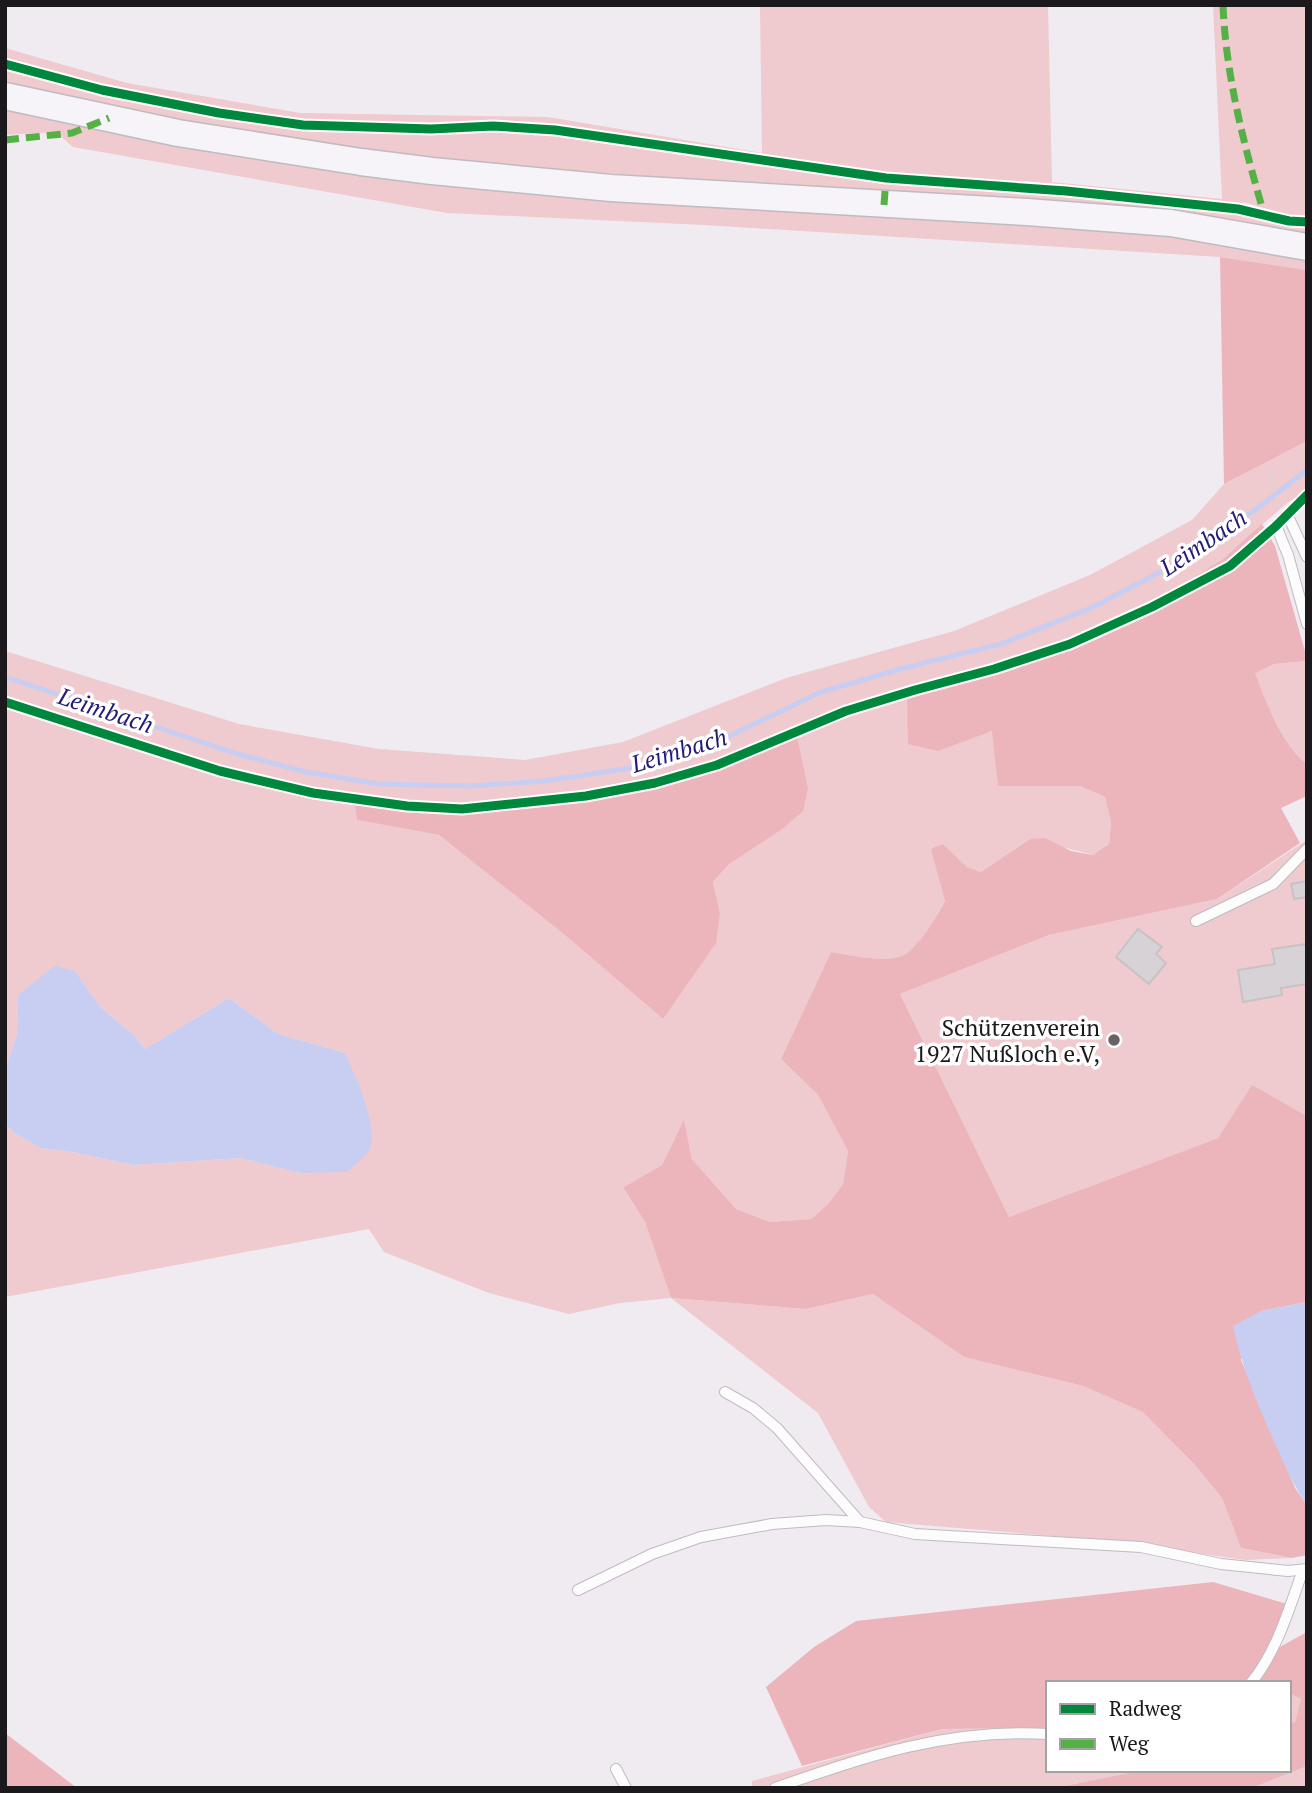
<svg xmlns="http://www.w3.org/2000/svg" width="1312" height="1793" font-family="'PT Serif',serif">
<style>
.green{fill:#efcace;fill-rule:evenodd}
.forest{fill:#ecb5bc}
.water{fill:#c8cef1}
.lines{fill:none;stroke-linecap:round;stroke-linejoin:round}
.stream{stroke:#c8cef1;stroke-width:5}
.building{fill:#d6d2d5;stroke:#c7c2c6;stroke-width:2}
.lane-casing{stroke:#bfbbbf;stroke-width:12}
.secondary-casing{stroke:#bfbbbf;stroke-width:29}
.path{stroke:#d7d7d7;stroke-width:3.5;stroke-dasharray:2 5;stroke-linecap:butt}
.lane{stroke:#fdfcfd;stroke-width:10}
.secondary{stroke:#f6f4f8;stroke-width:26}
.quiet{stroke:#55b145;stroke-width:7;stroke-dasharray:14 7;stroke-linecap:butt}
.cycleway-casing{stroke:#fff;stroke-width:13}
.cycleway{stroke:#00873e;stroke-width:9}
.poi-dot{fill:#666266;stroke:#fff;stroke-width:2.5}
.labels{text-anchor:middle;dominant-baseline:central;stroke-width:7;stroke-linejoin:round;paint-order:stroke}
.poi-label{font-size:23px;fill:#1c191c;stroke:#fff;text-anchor:end}
.water-label{font-size:24px;font-style:italic;fill:#221b77;stroke:#fff}
</style>
<rect width="100%" height="100%" fill="#f0ebf0"/>
<g class="green">
<path d="M760 5H1048L1052 182 1222 199 1213 5H1307V220L1243 202 1244 217 1307 226V236L1172 210 1081 202 867 192 495 165 264 139 5 85V48L127 83 300 113 548 117 762 153Z"/>
<path d="M5 106 461 186 679 205 1055 224 1193 238 1307 259V270L1220 257 704 225 447 213 73 147 56 132 5 135Z"/>
<path d="M1307 441V490L1287 503 1223 559 1149 605 1084 634 1005 663 907 687 974 736 993 731 998 786H1080L1105 797 1111 823 1109 844 1094 855 1030 839 981 872 967 867 943 844 932 850 945 900C936 917 923 942 907 953 891 965 849 955 831 952L781 1059 818 1095 848 1151 843 1184 828 1204 811 1219 770 1222 736 1209 692 1159 684 1121 662 1165 623 1189 645 1222 671 1298 806 1309 873 1294 964 1357 1083 1386 1144 1412 1195 1465 1222 1498 1241 1548 1292 1558 1245 1560 1113 1541 886 1522 869 1507 818 1413 671 1298 620 1303 569 1314 489 1293 384 1252 369 1229 5 1297V1124L16 1134 41 1148 67 1151 134 1165 240 1158 300 1173 345 1053 278 1034 229 998 145 1049 135 1036 100 1007 75 971 18 995 17 1034 5 1070V651L239 724 379 749 525 760 623 742 786 678 954 631 1090 575 1192 520 1224 484ZM795 725 808 788 781 830 728 865 713 882 720 913 663 1019 566 936 439 835 357 820 353 795 443 803 531 799 643 783 712 763Z"/>
<path d="M1307 661V764C1282 745 1266 701 1254 673L1274 664Z"/>
<path d="M1307 840V1116L1252 1086 1218 1138 1009 1217 900 994 1049 935 1217 899Z"/>
<path d="M1289 1693 1301 1699 1295 1722 1289 1724Z"/>
<path d="M1048 1728V1770H1143L1055 1788H752V1781L942 1729Z"/>
<path d="M1307 1766V1788H1252Z"/>
</g>
<g class="forest">
<path d="M1220 257 1307 270V441L1224 484Z"/>
<path d="M1262 524 1275 546 1307 658V661L1274 664 1255 673C1266 702 1282 745 1307 764V796L1281 808 1300 843 1217 899 1049 935 900 994 1009 1217 1218 1138 1252 1085 1307 1116V1302L1261 1311 1241 1360 1295 1488 1307 1505V1555L1292 1558 1241 1548 1222 1498 1195 1465 1143 1412 1083 1386 964 1357 873 1294 806 1309 671 1298 645 1222 623 1188 662 1165 684 1120 692 1159 736 1209 770 1222 811 1219 828 1204 843 1184 848 1151 818 1095 781 1059 831 952C850 955 891 965 907 953 922 942 936 917 945 901L931 849 943 844 967 867 981 872 1030 839 1045 838 1071 851 1093 855 1109 844 1111 823 1105 797 1080 786H998L992 731 938 751 908 744 907 686 1005 663 1084 634 1149 605 1223 559Z"/>
<path d="M795 725 808 788 803 811 781 830 728 865 713 882 720 913 716 943 663 1019 566 936 439 835 357 820 353 795 444 803 531 799 643 783 712 763Z"/>
<path d="M1213 1582 1294 1606 1276 1649 1307 1632V1766L1252 1788H1055L1143 1770H1289V1724L1295 1722 1301 1699 1289 1693V1683H1048V1728L942 1729 802 1766 766 1687 814 1647 856 1621Z"/>
<path d="M5 1733 77 1788H5Z"/>
</g>
<g class="water">
<path d="M55 966 75 971 100 1007 135 1036 145 1049 229 998 278 1034 345 1053C355 1075 378 1124 370 1148 367 1157 354 1165 347 1172L300 1173 240 1158 134 1165 67 1151 41 1148 16 1134 5 1124V1070L17 1034 18 995Z"/>
<path d="M1307 1302V1505C1293 1485 1284 1464 1275 1443 1257 1404 1242 1367 1233 1326L1261 1311Z"/>
</g>
<g class="lines">
<path class="stream" d="M5 677 234 753 306 772 378 784 471 786 545 781 630 768 729 736 821 692 904 668 1001 644 1093 607 1185 559 1259 507 1307 470"/>
</g>
<g class="building">
<path d="M1307 881V897L1294 899 1291 884Z"/>
<path d="M1138 929 1162 947 1156 954 1166 963 1149 984 1116 957Z"/>
<path d="M1307 944V984L1281 988 1282 995 1243 1002 1238 970 1275 964 1272 949Z"/>
</g>
<g class="lines">
<g class="lane-casing">
<g id="lane">
<path d="M1307 495 1276 526 1288 555 1307 624"/>
<path d="M1287 514 1307 557"/>
<path d="M1196 921 1273 884 1307 849"/>
<path d="M725 1392 753 1408 777 1428 860 1522"/>
<path d="M578 1590 652 1554 701 1537 772 1524 826 1520 860 1522 915 1534 1141 1547 1221 1564 1288 1571 1307 1569"/>
<path d="M1251 1683C1277 1651 1289 1609 1303 1570"/>
<path d="M616 1769 626 1788"/>
<path d="M775 1788C867 1756 949 1728 1048 1734"/>
</g>
</g>
<g class="secondary-casing">
<path id="secondary" d="M5 96 178 133 361 162 432 171 611 188 1027 212 1171 223 1307 247"/>
</g>
<path class="path" d="M1271 476 1279 501"/>
<use href="#lane" class="lane"/>
<use href="#secondary" class="secondary"/>
<g class="quiet">
<path d="M1223 5C1226 77 1244 145 1264 214"/>
<path d="M5 140 72 133 109 118"/>
<path d="M884 205 886 178"/>
</g>
<g class="cycleway-casing">
<g id="cycleway">
<path d="M5 64 102 90 219 113 303 125 431 129 493 126 555 130 886 178 1066 191 1238 209 1289 221 1307 222"/>
<path d="M5 702 220 771 313 793 407 806 462 809 586 796 655 783 717 765 846 711 915 690 994 669 1070 644 1152 607 1230 566 1276 526 1307 495"/>
</g>
</g>
<use href="#cycleway" class="cycleway"/>
</g>
<circle class="poi-dot" cx="1114" cy="1040" r="7"/>
<g class="labels">
<g class="poi-label">
<text x="1100" y="1027">Schützenverein<tspan x="1100" dy="26">1927 Nußloch e.V,</tspan></text>
</g>
<g class="water-label">
<text transform="translate(1203 542) rotate(-34)">Leimbach</text>
<text transform="translate(106 710) rotate(18)">Leimbach</text>
<text transform="translate(679 750) rotate(-17)">Leimbach</text>
</g>
</g>
<rect width="1312" height="1793" fill="none" stroke="#1c191c" stroke-width="14"/>
<rect x="1046" y="1681" width="245" height="91" fill="#ffffff" stroke="#a4a3a4" stroke-width="2"/>
<rect x="1060" y="1704" width="35" height="10" fill="#00873e" stroke="#a4a3a4" stroke-width="2"/>
<text x="1109" y="1716" font-size="21" fill="#1c191c">Radweg</text>
<rect x="1060" y="1739" width="35" height="10" fill="#55b145" stroke="#a4a3a4" stroke-width="2"/>
<text x="1109" y="1751" font-size="21" fill="#1c191c">Weg</text>
</svg>
